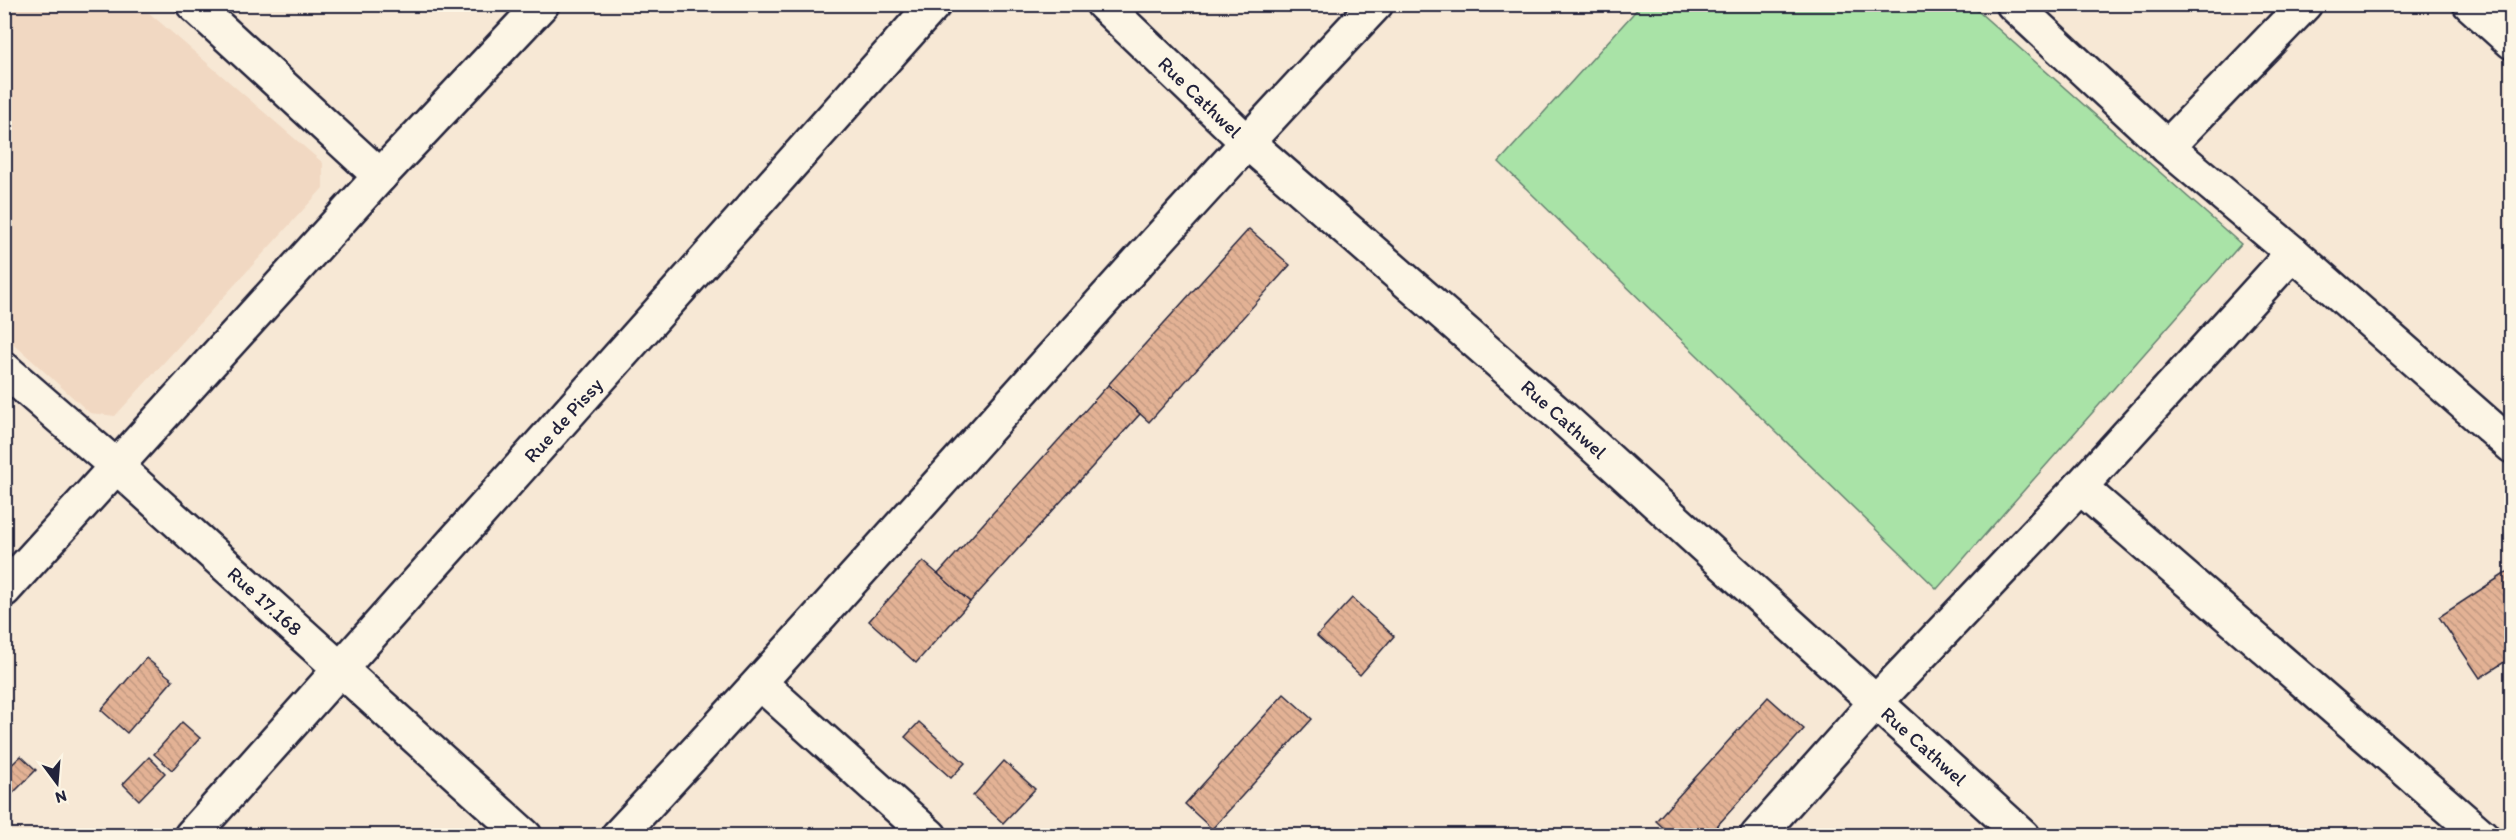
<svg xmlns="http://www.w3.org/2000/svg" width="2516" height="840" font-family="Itim,sans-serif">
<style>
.built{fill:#f1d8c2}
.park{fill:#a9e3a7;stroke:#668271;stroke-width:1.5}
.building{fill:url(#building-back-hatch);stroke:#22223b;stroke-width:1.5}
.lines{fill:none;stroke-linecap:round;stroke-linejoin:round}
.street-casing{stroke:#22223b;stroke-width:38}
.secondary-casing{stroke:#22223b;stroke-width:38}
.street{stroke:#fcf5e5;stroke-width:33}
.secondary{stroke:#fcf5e5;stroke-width:33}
.labels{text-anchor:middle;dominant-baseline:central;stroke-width:4.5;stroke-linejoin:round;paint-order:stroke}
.street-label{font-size:20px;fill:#22223b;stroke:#fcf5e5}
</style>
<defs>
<pattern id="building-back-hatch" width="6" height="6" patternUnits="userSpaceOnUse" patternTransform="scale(1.5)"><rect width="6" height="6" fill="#e3b295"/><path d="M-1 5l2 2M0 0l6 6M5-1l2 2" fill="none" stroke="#c29981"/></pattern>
</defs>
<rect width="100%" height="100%" fill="#f7e8d5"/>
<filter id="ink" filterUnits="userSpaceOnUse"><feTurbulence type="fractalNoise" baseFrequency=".0167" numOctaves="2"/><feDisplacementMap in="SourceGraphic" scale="12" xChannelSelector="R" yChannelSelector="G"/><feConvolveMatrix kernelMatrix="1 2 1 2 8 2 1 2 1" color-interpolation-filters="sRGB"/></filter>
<g filter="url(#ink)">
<path class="built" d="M4 5H140L323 163V188L115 416 90 413 5 336Z"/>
<path class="park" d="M1641 5H1971L2241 244 1937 589 1499 162Z"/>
<g class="building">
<path d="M1249 229 1290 265 1149 422 1108 385Z"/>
<path d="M1108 385 1140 414 970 602 938 574Z"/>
<path d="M923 561 970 602 916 663 869 621Z"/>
<path d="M2512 569V657L2480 678 2439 617Z"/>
<path d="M1352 598 1394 636 1360 675 1317 636Z"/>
<path d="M146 658 173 680 127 733 101 710Z"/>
<path d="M1284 694 1312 719 1212 829 1185 804Z"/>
<path d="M1768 697 1804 729 1708 836H1672L1656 821Z"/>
<path d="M182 722 200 738 172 770 154 754Z"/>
<path d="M919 722 965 763 951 778 905 737Z"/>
<path d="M21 756 36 770 4 802V772Z"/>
<path d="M149 757 165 773 139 800 123 784Z"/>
<path d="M1004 761 1035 789 1003 823 973 796Z"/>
</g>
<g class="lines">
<g class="street-casing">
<g id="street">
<path d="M193 4 380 176"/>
<path d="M1103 4 1246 141 1563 418 2023 836"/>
<path d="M2013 4 2167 147 2293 253 2512 446"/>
<path d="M2470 4 2512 42"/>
<path d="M2167 147 2305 4"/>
<path d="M4 369 116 466 525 836"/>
<path d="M2080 487 2482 836"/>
<path d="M4 590 380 176 542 4"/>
<path d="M760 683 930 836"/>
<path d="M618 836C874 562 1118 277 1376 4"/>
<path d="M1757 836 1876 702 2080 487 2293 253"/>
</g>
</g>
<g class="secondary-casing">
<path id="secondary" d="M191 836 934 4"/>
</g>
<use href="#street" class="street"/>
<use href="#secondary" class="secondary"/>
</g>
</g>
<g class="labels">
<g class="street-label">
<text transform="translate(1200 97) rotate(44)">Rue Cathwel</text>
<text transform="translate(1564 419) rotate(42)">Rue Cathwel</text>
<text transform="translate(563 420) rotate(-48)">Rue de Pissy</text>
<text transform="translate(265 601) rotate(42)">Rue 17.168</text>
<text transform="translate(1924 746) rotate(42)">Rue Cathwel</text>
</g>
</g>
<rect width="2516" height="840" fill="none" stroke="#fcf5e5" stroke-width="24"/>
<rect x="12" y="12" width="2492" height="816" fill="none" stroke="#22223b" stroke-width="2" filter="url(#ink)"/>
<g transform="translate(57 783) rotate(164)" stroke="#fcf5e5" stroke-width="4.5" paint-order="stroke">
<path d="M0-4.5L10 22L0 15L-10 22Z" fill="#22223b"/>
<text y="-9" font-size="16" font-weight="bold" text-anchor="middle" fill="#22223b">N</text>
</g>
</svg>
